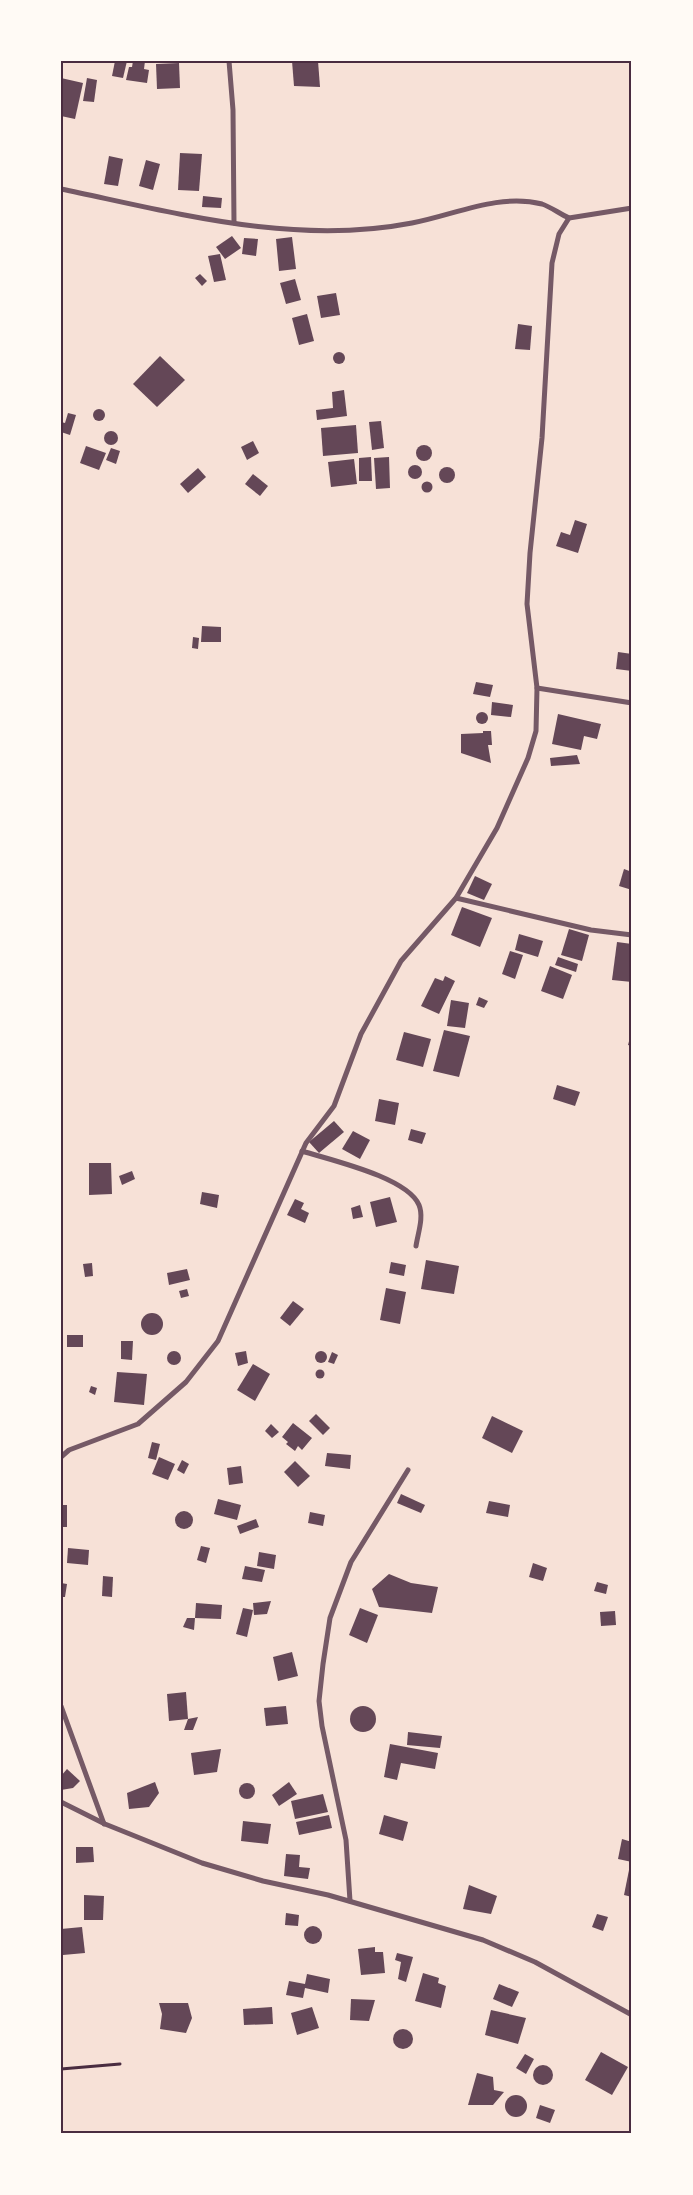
<svg xmlns="http://www.w3.org/2000/svg" width="693" height="2195" font-family="'Sofia Sans Condensed',sans-serif">
<style>
.building{fill:#644757}
.lines{fill:none;stroke-linecap:round;stroke-linejoin:round}
.path{stroke:#4a2c40;stroke-width:3}
.minor{stroke:#755966;stroke-width:5}
.neatline{fill:none;stroke:#4a2c40;stroke-width:2}
</style>
<rect width="100%" height="100%" fill="#f7e1d7"/>
<g class="building">
<path d="M115 61H127L123 78 112 76Z"/>
<path d="M133 61H145L144 69 149 70 147 83 126 80 129 67H132Z"/>
<path d="M292 61H318L320 87 294 86Z"/>
<path d="M179 63 180 88 157 89 156 64Z"/>
<path d="M61 78 83 83 75 119 61 116Z"/>
<path d="M87 78 97 80 94 102 83 101Z"/>
<path d="M180 153 202 154 199 191 178 190Z"/>
<path d="M109 156 123 159 118 186 104 184Z"/>
<path d="M146 160 160 164 153 190 139 186Z"/>
<path d="M203 196 222 198 221 208 202 207Z"/>
<path d="M232 236 241 248 225 259 216 247Z"/>
<path d="M292 237 296 269 279 271 276 239Z"/>
<path d="M244 238 258 239 256 256 242 254Z"/>
<path d="M220 254 226 280 214 282 208 256Z"/>
<path d="M200 274 207 281 202 286 195 278Z"/>
<path d="M295 279 301 300 286 304 280 283Z"/>
<path d="M336 293 340 315 321 318 317 296Z"/>
<path d="M307 314 314 341 299 345 292 318Z"/>
<path d="M518 324 532 326 530 350 515 349Z"/>
<circle cx="339" cy="358" r="6"/>
<path d="M160 356 185 380 157 407 133 384Z"/>
<path d="M344 390 347 416 317 420 316 410 333 408 332 392Z"/>
<circle cx="99" cy="415" r="6"/>
<path d="M68 413 76 415 70 435 61 432V422L65 423Z"/>
<path d="M381 421 384 448 372 450 369 422Z"/>
<path d="M356 425 358 453 323 456 321 428Z"/>
<circle cx="111" cy="438" r="7"/>
<path d="M253 441 259 453 247 460 241 447Z"/>
<circle cx="424" cy="453" r="8"/>
<path d="M86 446 106 453 99 470 80 463Z"/>
<path d="M111 448 120 451 116 464 106 460Z"/>
<path d="M371 457 372 481H359V458Z"/>
<path d="M389 457 390 488 376 489 374 458Z"/>
<path d="M354 459 357 484 331 487 328 462Z"/>
<circle cx="415" cy="472" r="7"/>
<circle cx="447" cy="475" r="8"/>
<path d="M198 468 206 477 188 493 180 484Z"/>
<path d="M253 474 268 486 260 496 245 484Z"/>
<circle cx="427" cy="487" r="5.5"/>
<path d="M575 520 587 524 578 553 556 546 561 532 570 535Z"/>
<path d="M202 626 221 627V642H201Z"/>
<path d="M193 637 199 638 198 649 192 648Z"/>
<path d="M618 652 632 654V671L616 669Z"/>
<path d="M476 682 493 685 490 697 473 694Z"/>
<path d="M492 702 513 705 511 717 491 715Z"/>
<circle cx="482" cy="718" r="6"/>
<path d="M558 714 601 724 597 739 584 736 581 750 552 744Z"/>
<path d="M483 731H491L492 745H488L491 763 461 753V734L483 733Z"/>
<path d="M577 755 580 764 551 766 550 758Z"/>
<path d="M624 869 632 872V890L619 886Z"/>
<path d="M475 876 492 884 484 900 467 893Z"/>
<path d="M462 907 492 918 480 947 451 935Z"/>
<path d="M569 929 589 935 582 961 561 955Z"/>
<path d="M519 934 543 941 538 957 515 950Z"/>
<path d="M617 942 632 944V982L612 980Z"/>
<path d="M510 951 523 955 515 979 502 974Z"/>
<path d="M558 957 578 964 576 972 555 965Z"/>
<path d="M550 966 572 975 563 999 541 991Z"/>
<path d="M445 976 455 981 439 1014 421 1006 435 978 443 981Z"/>
<path d="M479 997 488 1001 484 1008 476 1005Z"/>
<path d="M451 1000 469 1003 465 1028 447 1026Z"/>
<path d="M444 1030 470 1036 459 1077 433 1071Z"/>
<path d="M404 1032 431 1039 423 1067 396 1060Z"/>
<path d="M631 1034H632V1046L628 1045Z"/>
<path d="M557 1085 580 1092 575 1106 553 1099Z"/>
<path d="M379 1099 399 1103 395 1125 375 1121Z"/>
<path d="M334 1121 344 1132 319 1153 309 1142Z"/>
<path d="M411 1129 426 1133 422 1144 408 1140Z"/>
<path d="M353 1131 370 1140 360 1159 342 1149Z"/>
<path d="M89 1163H111L112 1194 89 1195Z"/>
<path d="M132 1171 135 1179 122 1185 119 1176Z"/>
<path d="M202 1192 219 1195 217 1208 200 1204Z"/>
<path d="M390 1197 397 1222 376 1227 370 1202Z"/>
<path d="M295 1199 304 1203 301 1209 309 1213 305 1223 287 1215Z"/>
<path d="M360 1205 363 1217 353 1219 351 1208Z"/>
<path d="M426 1260 459 1266 454 1294 421 1289Z"/>
<path d="M391 1262 406 1265 404 1276 389 1273Z"/>
<path d="M92 1263 93 1276 85 1277 83 1264Z"/>
<path d="M187 1269 190 1280 169 1285 167 1273Z"/>
<path d="M386 1288 406 1292 400 1324 380 1320Z"/>
<path d="M187 1289 189 1296 181 1298 179 1291Z"/>
<path d="M293 1301 304 1309 290 1326 280 1318Z"/>
<circle cx="152" cy="1324" r="11"/>
<rect x="67" y="1335" width="16" height="12"/>
<path d="M121 1341H133L132 1360 121 1359Z"/>
<circle cx="174" cy="1358" r="7"/>
<path d="M246 1351 248 1363 238 1366 235 1353Z"/>
<circle cx="321" cy="1357" r="6"/>
<path d="M332 1352 338 1355 334 1364 328 1362Z"/>
<path d="M253 1364 270 1374 255 1401 237 1390Z"/>
<circle cx="320" cy="1374" r="4.5"/>
<path d="M117 1372 147 1374 144 1405 114 1402Z"/>
<path d="M91 1386 97 1388 95 1395 89 1392Z"/>
<path d="M316 1414 330 1428 323 1435 309 1421Z"/>
<path d="M492 1416 523 1431 512 1453 482 1438Z"/>
<path d="M293 1423 312 1438 302 1450 298 1446 295 1451 286 1444 288 1442 282 1437Z"/>
<path d="M271 1424 279 1432 272 1438 265 1431Z"/>
<path d="M152 1442 160 1444 156 1460 148 1458Z"/>
<path d="M327 1453 351 1455 350 1469 325 1466Z"/>
<path d="M159 1457 175 1464 168 1480 152 1474Z"/>
<path d="M182 1460 189 1464 184 1474 177 1470Z"/>
<path d="M295 1461 310 1476 298 1487 284 1472Z"/>
<path d="M241 1466 243 1483 229 1485 227 1468Z"/>
<path d="M401 1494 425 1505 421 1513 397 1503Z"/>
<path d="M218 1499 241 1505 237 1520 214 1514Z"/>
<path d="M489 1501 510 1505 508 1517 486 1513Z"/>
<rect x="61" y="1505" width="6" height="22"/>
<circle cx="184" cy="1520" r="9"/>
<path d="M310 1512 325 1515 323 1526 308 1523Z"/>
<path d="M256 1519 259 1527 240 1534 237 1526Z"/>
<path d="M201 1546 210 1548 206 1563 197 1560Z"/>
<path d="M68 1548 89 1550 88 1565 67 1563Z"/>
<path d="M259 1552 276 1555 274 1569 257 1566Z"/>
<path d="M533 1563 547 1568 543 1581 529 1577Z"/>
<path d="M245 1566 265 1570 262 1582 242 1579Z"/>
<path d="M389 1574 411 1583 438 1587 432 1613 379 1607 372 1589Z"/>
<path d="M103 1576 113 1577 112 1597 102 1596Z"/>
<path d="M597 1582 608 1585 606 1594 594 1591Z"/>
<path d="M61 1583 67 1584 65 1597H61Z"/>
<path d="M271 1601 267 1614 254 1615 253 1603Z"/>
<path d="M196 1603 222 1605 221 1619 195 1618Z"/>
<path d="M243 1608 253 1610 247 1637 236 1634Z"/>
<path d="M360 1608 378 1615 367 1643 349 1635Z"/>
<path d="M615 1611 616 1625 601 1626 600 1612Z"/>
<path d="M187 1618H195L194 1630 183 1627Z"/>
<path d="M292 1652 298 1676 278 1681 273 1657Z"/>
<path d="M186 1692 188 1719 169 1721 167 1694Z"/>
<circle cx="363" cy="1719" r="13"/>
<path d="M286 1706 288 1724 266 1726 264 1708Z"/>
<path d="M198 1717 193 1730H184L188 1719Z"/>
<path d="M408 1732 442 1736 440 1748 407 1745Z"/>
<path d="M390 1744 438 1753 435 1769 401 1763 397 1780 384 1777Z"/>
<path d="M221 1749 217 1772 194 1775 191 1753Z"/>
<path d="M67 1769 80 1781 73 1788 61 1790V1776Z"/>
<path d="M155 1782 159 1793 149 1807 129 1809 127 1793Z"/>
<path d="M289 1782 297 1794 279 1806 272 1795Z"/>
<circle cx="247" cy="1791" r="8"/>
<path d="M323 1794 328 1812 295 1819 291 1801Z"/>
<path d="M329 1815 332 1828 299 1835 296 1822Z"/>
<path d="M384 1815 408 1822 403 1841 379 1834Z"/>
<path d="M243 1821 271 1824 268 1844 241 1841Z"/>
<path d="M622 1839 632 1842V1862L618 1859Z"/>
<path d="M76 1847H93L94 1862 76 1863Z"/>
<path d="M286 1854 300 1855 299 1867 310 1868 308 1879 284 1876Z"/>
<path d="M630 1865H632V1897L624 1895Z"/>
<path d="M469 1885 497 1896 491 1914 463 1909Z"/>
<path d="M84 1895 104 1896 103 1920H84Z"/>
<path d="M286 1913 299 1915 298 1926 285 1925Z"/>
<path d="M597 1914 608 1917 603 1931 592 1927Z"/>
<circle cx="313" cy="1935" r="9"/>
<path d="M82 1927 85 1953 63 1955 61 1929Z"/>
<path d="M375 1947V1952H383L385 1973 361 1975 358 1949Z"/>
<path d="M397 1953 413 1957 406 1982 398 1979 401 1962 395 1960Z"/>
<path d="M423 1973 439 1978 438 1983 446 1986 441 2008 415 2001Z"/>
<path d="M307 1974 330 1979 328 1993 305 1988 303 1998 286 1995 289 1981 305 1984Z"/>
<path d="M499 1984 519 1992 512 2007 493 1999Z"/>
<path d="M351 1999 375 2000 369 2021 350 2020Z"/>
<path d="M159 2003H188L192 2018 186 2033 160 2029 162 2014Z"/>
<path d="M272 2007 273 2024 244 2025 243 2009Z"/>
<path d="M312 2007 319 2028 297 2035 291 2013Z"/>
<path d="M491 2010 526 2018 518 2044 485 2035Z"/>
<circle cx="403" cy="2039" r="10"/>
<path d="M601 2052 628 2067 612 2095 585 2080Z"/>
<path d="M525 2054 534 2059 526 2074 516 2068Z"/>
<circle cx="543" cy="2075" r="10"/>
<path d="M477 2073 493 2077 494 2090 504 2092 493 2105H468Z"/>
<circle cx="516" cy="2106" r="11"/>
<path d="M540 2105 555 2110 550 2123 536 2118Z"/>
</g>
<g class="lines">
<path class="path" d="M61 2069 120 2064"/>
<g class="minor">
<path d="M229 61 233 110 234 223"/>
<path d="M61 189C176 213 294 246 412 223 455 215 498 193 542 204 551 207 560 214 569 218"/>
<path d="M537 688 632 703"/>
<path d="M456 898 591 930 632 935"/>
<path d="M302 1151C330 1160 407 1177 419 1205 424 1217 418 1233 416 1246"/>
<path d="M61 1457 69 1450 138 1424 186 1382 218 1341 306 1143 334 1106 361 1034 401 961 456 898 497 828 528 758 536 731 537 688 527 604 530 553 542 438 552 263 559 234 569 218 632 208"/>
<path d="M61 1706 104 1824"/>
<path d="M61 1802 105 1824 202 1863 263 1881 328 1895 483 1940 535 1962 632 2015"/>
<path d="M350 1901 346 1840 322 1726 319 1701 323 1664 330 1618 351 1562 408 1470"/>
</g>
</g>
<rect width="693" height="2195" fill="none" stroke="#fffaf5" stroke-width="125"/>
<rect x="62" y="62" width="568" height="2070" class="neatline"/>
</svg>
